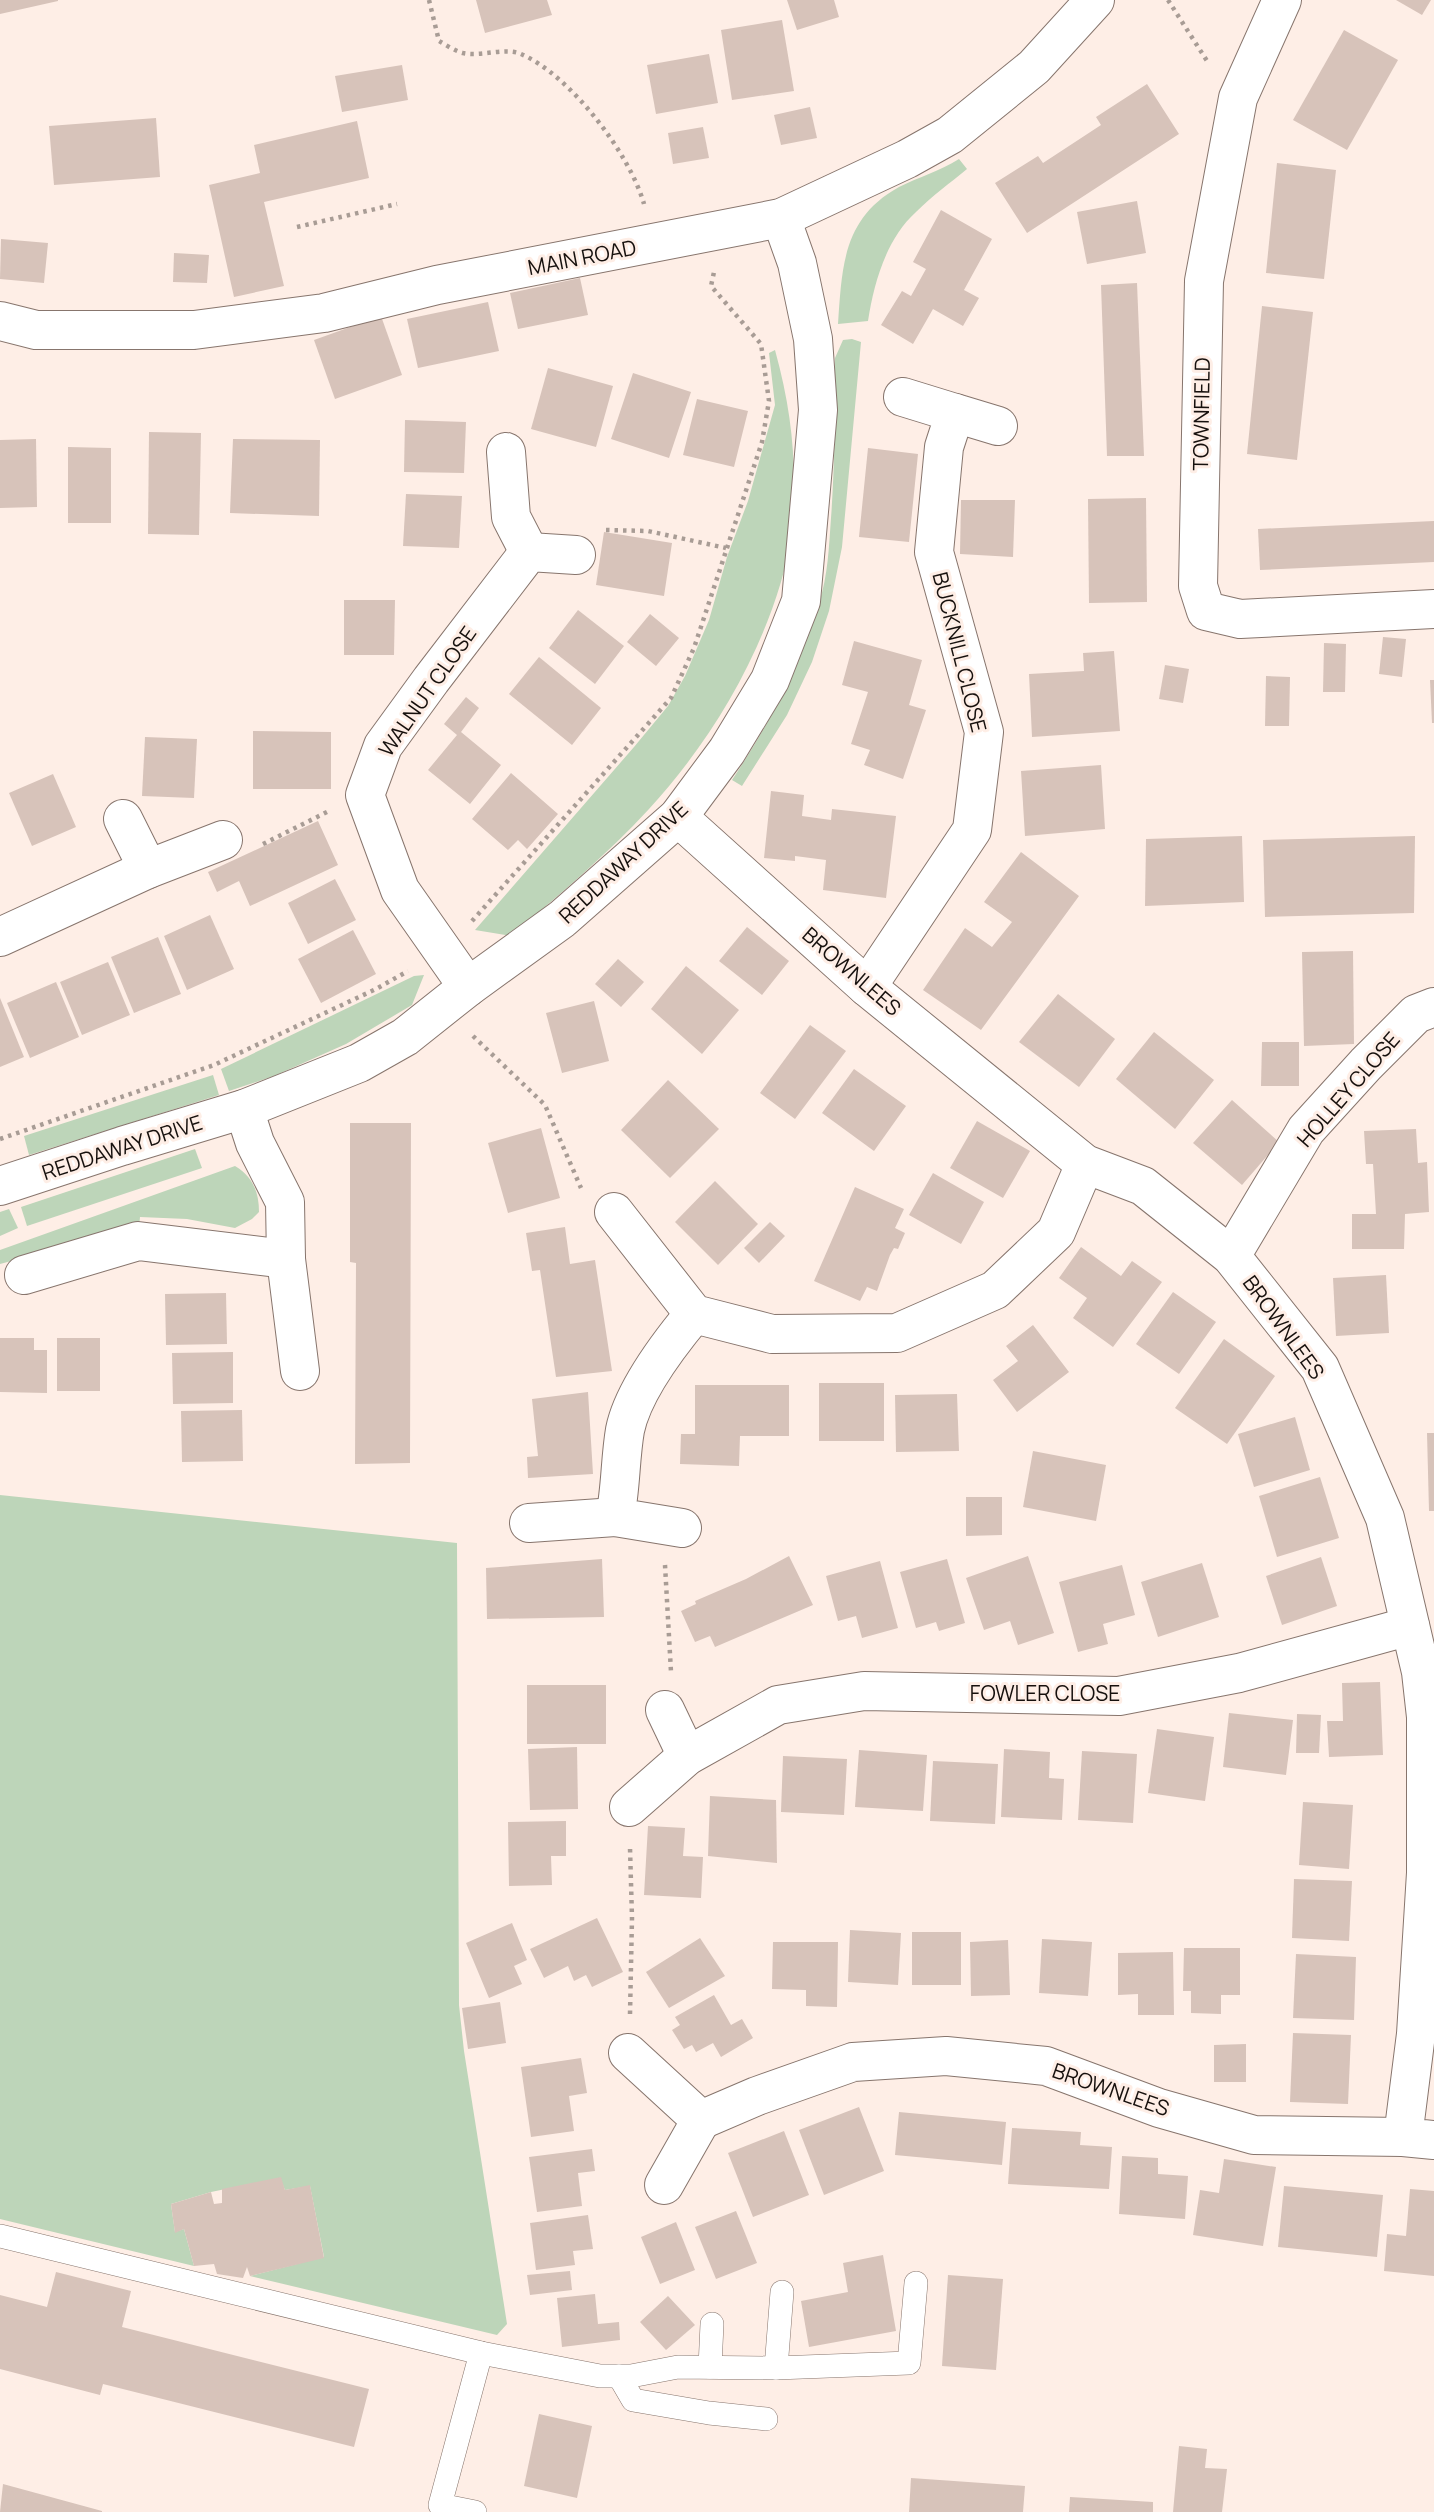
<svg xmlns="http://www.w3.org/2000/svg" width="1434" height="2512" font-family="Manrope,sans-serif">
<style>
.green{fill:#bdd5b9}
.building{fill:#d7c3ba}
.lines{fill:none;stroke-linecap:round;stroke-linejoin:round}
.service-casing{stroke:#87756d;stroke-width:24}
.minor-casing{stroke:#87756d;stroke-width:40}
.tertiary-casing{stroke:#87756d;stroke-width:40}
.path{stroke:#a89c95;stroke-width:4.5;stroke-dasharray:3.5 5;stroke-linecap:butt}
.service{stroke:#fff;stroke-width:23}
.minor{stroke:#fff;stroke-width:38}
.tertiary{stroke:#fff;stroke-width:38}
.labels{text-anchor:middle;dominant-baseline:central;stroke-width:6;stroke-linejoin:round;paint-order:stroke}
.street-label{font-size:21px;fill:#16100d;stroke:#feeee6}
</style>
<rect width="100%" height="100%" fill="#feeee6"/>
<g class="green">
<path d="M959 159 967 169C950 183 932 196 916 212 886 239 874 283 868 321L838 324C842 266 843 218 899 187 919 177 940 171 959 159Z"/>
<path d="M852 339 861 342 842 547 829 611 812 662 787 715 742 786 732 780C769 724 800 667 819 603 828 576 829 546 831 518 835 465 835 411 835 358L843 340Z"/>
<path d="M775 350C789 401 795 444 794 497 794 507 794 519 793 529 777 631 718 734 649 809 607 855 558 895 512 936L475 930 634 747 668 706 685 676 709 620 727 557 748 501 775 405 769 353Z"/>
<path d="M424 975 412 1005 346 1044 274 1076 229 1091 221 1069 414 976Z"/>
<path d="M213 1075 219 1095 29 1155 24 1136Z"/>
<path d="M195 1149 202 1168 27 1226 21 1207Z"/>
<path d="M235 1166C253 1177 259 1192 259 1212L252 1219 235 1228 187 1219 140 1217 139 1227 0 1264V1250Z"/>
<path d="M9 1209 18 1228 0 1236V1212Z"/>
<path d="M0 1495 457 1543 459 2005 464 2051 507 2324 497 2335 250 2276 324 2257 310 2186 285 2190 280 2178 211 2192 171 2204 175 2232 184 2229 194 2266 0 2219Z"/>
</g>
<g class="building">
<path d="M0 0H58V1L0 14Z"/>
<path d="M476 0H547L552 15 485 33Z"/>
<path d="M787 0H834L839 17 797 30Z"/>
<path d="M1396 0H1431L1422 15Z"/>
<path d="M782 20 794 91 732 100 721 30Z"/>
<path d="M1344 30 1398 60 1347 150 1293 120Z"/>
<path d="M709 54 718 103 656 114 647 65Z"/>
<path d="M402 65 408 100 342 112 335 76Z"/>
<path d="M1147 84 1179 134 1027 233 995 183 1038 156 1043 163 1101 125 1096 117Z"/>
<path d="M810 107 817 138 781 145 774 115Z"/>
<path d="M156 118 160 177 54 185 49 126Z"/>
<path d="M357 121 369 178 264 202 284 286 234 297 209 185 260 173 254 145Z"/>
<path d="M703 127 709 158 673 164 668 133Z"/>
<path d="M1277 163 1336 170 1324 279 1266 273Z"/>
<path d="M1137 201 1146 253 1087 264 1077 212Z"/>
<path d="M941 210 992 239 964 290 979 298 963 326 933 309 913 344 881 325 902 291 911 296 926 269 913 262Z"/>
<path d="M1 239 48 243 44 283 0 279Z"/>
<path d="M174 253 209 255 207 283 173 282Z"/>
<path d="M580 278 588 315 518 329 510 293Z"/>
<path d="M1137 283 1144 456H1107L1101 285Z"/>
<path d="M488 302 499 351 418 368 407 319Z"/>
<path d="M1262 306 1313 312 1297 460 1247 454Z"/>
<path d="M381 316 402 375 335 399 314 340Z"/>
<path d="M548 368 613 386 596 447 531 429Z"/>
<path d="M633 373 691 392 669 458 611 439Z"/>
<path d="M697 399 748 411 734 467 683 455Z"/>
<path d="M405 420 466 422 464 473 404 472Z"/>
<path d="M149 432 201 433 199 535 148 534Z"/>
<path d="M36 439 37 507 0 508V440Z"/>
<path d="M233 439 320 440 319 516 230 513Z"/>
<path d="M68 447 111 448V523H68Z"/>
<path d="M868 448 918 454 909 542 859 537Z"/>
<path d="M406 494 462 496 459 548 403 546Z"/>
<path d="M1146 498 1147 602 1089 603 1088 499Z"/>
<path d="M961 500H1015L1013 557 960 554Z"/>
<path d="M1434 521V562L1260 570 1258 529Z"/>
<path d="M604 532 672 543 664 596 596 585Z"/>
<path d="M344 600H395L394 655H344Z"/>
<path d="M578 610 624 646 595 684 549 648Z"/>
<path d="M650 614 679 638 656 666 627 642Z"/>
<path d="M1383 637 1406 639 1402 677 1379 674Z"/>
<path d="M854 641 922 660 909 705 926 710 903 779 864 765 870 750 851 744 868 692 842 685Z"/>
<path d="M1324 643 1346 644 1345 692H1323Z"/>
<path d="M1114 651 1120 731 1032 737 1029 674 1084 671 1083 653Z"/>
<path d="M539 657 601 708 572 745 509 694Z"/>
<path d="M1165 665 1189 669 1183 703 1159 699Z"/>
<path d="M1266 676 1290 677 1289 726H1265Z"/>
<path d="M1430 680H1434V723H1432Z"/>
<path d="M466 697 479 708 461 732 501 765 470 804 428 770 457 735 444 724Z"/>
<path d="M253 731 331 732V789H253Z"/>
<path d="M145 737 197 739 194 798 142 796Z"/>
<path d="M1101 765 1105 829 1025 836 1021 771Z"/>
<path d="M511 773 558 814 527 849 518 840 508 850 472 819Z"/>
<path d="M53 774 76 827 32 846 9 793Z"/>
<path d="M771 791 804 795 802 816 831 820 832 809 896 816 886 898 823 890 826 860 795 856V861L764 858Z"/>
<path d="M318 821 338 865 250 906 239 881 217 892 208 872Z"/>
<path d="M1242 836 1244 902 1145 906 1146 839Z"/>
<path d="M1415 836 1414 913 1265 917 1263 840Z"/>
<path d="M1021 852 1079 896 981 1030 923 990 965 928 992 947 1012 922 984 902Z"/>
<path d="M335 879 356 920 308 944 288 903Z"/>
<path d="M210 915 234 969 187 990 164 936Z"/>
<path d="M747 927 789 961 762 995 719 961Z"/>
<path d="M353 930 376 974 321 1003 298 959Z"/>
<path d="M158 937 181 994 134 1013 111 957Z"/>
<path d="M1353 951 1354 1044 1304 1046 1302 952Z"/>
<path d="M618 959 644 982 621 1007 595 984Z"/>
<path d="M108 962 130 1015 82 1035 60 982Z"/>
<path d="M686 966 739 1010 702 1054 651 1009Z"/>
<path d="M56 982 79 1037 30 1058 7 1003Z"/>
<path d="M1058 994 1115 1039 1079 1087 1019 1042Z"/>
<path d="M0 998 24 1057 0 1067Z"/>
<path d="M594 1001 609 1061 562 1073 546 1013Z"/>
<path d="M810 1025 846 1051 795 1119 760 1093Z"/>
<path d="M1154 1032 1214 1080 1175 1129 1116 1079Z"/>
<path d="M1262 1042H1299V1086H1261Z"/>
<path d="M854 1069 906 1106 874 1151 822 1113Z"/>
<path d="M668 1080 719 1129 670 1178 621 1130Z"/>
<path d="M1232 1100 1279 1142 1242 1185 1193 1143Z"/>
<path d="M977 1121 1030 1151 1003 1198 950 1168Z"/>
<path d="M350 1123H411L410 1463 355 1464 356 1263 350 1262Z"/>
<path d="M541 1128 560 1198 508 1213 488 1143Z"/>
<path d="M1416 1129 1418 1163 1427 1162 1429 1212 1405 1214 1404 1249H1352V1214H1376L1373 1164H1366L1364 1131Z"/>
<path d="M933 1173 984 1202 961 1244 909 1215Z"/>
<path d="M715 1181 758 1224 718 1265 675 1222Z"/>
<path d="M855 1187 904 1209 895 1228 905 1233 898 1249 894 1248 890 1255 877 1291 867 1287 860 1301 814 1281Z"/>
<path d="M770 1222 785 1236 759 1263 744 1248Z"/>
<path d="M565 1227 570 1264 595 1260 612 1371 556 1377 540 1270 532 1271 526 1233Z"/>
<path d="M1081 1247 1121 1276 1132 1261 1162 1282 1113 1347 1073 1318 1087 1298 1059 1278Z"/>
<path d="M1386 1275 1389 1333 1336 1336 1333 1278Z"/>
<path d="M1173 1292 1216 1322 1179 1374 1136 1344Z"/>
<path d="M226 1293 227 1344 166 1345 165 1294Z"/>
<path d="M1033 1325 1069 1372 1017 1412 993 1380 1018 1361 1006 1346Z"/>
<path d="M0 1338H34V1350H47V1393L0 1392Z"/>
<rect x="57" y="1338" width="43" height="53"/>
<path d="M1224 1339 1275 1376 1227 1444 1175 1408Z"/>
<path d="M233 1352V1403L173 1404 172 1353Z"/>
<rect x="819" y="1383" width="65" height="58"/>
<path d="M695 1385H789V1436H740L739 1466 680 1464 681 1434H695Z"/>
<path d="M588 1392 593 1474 528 1478 527 1457 538 1456 532 1399Z"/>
<path d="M957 1394 959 1451 896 1452 895 1395Z"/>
<path d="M242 1410 243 1461 182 1462 181 1411Z"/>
<path d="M1295 1417 1310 1470 1254 1487 1238 1434Z"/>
<path d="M1427 1433H1434V1511H1429Z"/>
<path d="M1033 1451 1106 1465 1096 1521 1023 1507Z"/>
<path d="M1320 1477 1339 1538 1277 1557 1259 1496Z"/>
<path d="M966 1497H1002V1535L966 1536Z"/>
<path d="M789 1556 813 1605 715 1647 710 1636 695 1642 681 1611 696 1604 695 1601 746 1579Z"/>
<path d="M1028 1556 1054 1633 1018 1645 1010 1621 984 1630 966 1578Z"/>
<path d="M1321 1557 1337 1606 1282 1625 1266 1576Z"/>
<path d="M602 1559 604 1617 487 1619 486 1568Z"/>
<path d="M947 1559 965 1623 939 1631 936 1622 916 1628 900 1572Z"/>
<path d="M880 1561 898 1628 862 1638 856 1616 838 1621 826 1576Z"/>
<path d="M1202 1563 1219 1617 1158 1637 1141 1582Z"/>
<path d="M1122 1565 1135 1615 1103 1624 1108 1644 1078 1652 1059 1582Z"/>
<path d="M1380 1682 1383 1755 1329 1757 1327 1721H1343L1342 1683Z"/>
<rect x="527" y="1685" width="79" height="59"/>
<path d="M1229 1713 1293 1720 1286 1775 1223 1767Z"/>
<path d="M1297 1714 1321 1715 1319 1753H1296Z"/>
<path d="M1157 1729 1214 1737 1205 1801 1148 1793Z"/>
<path d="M577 1747 578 1809 530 1810 528 1749Z"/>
<path d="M1004 1749 1050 1752 1049 1778 1064 1779 1062 1820 1001 1817Z"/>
<path d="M859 1750 927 1755 923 1811 855 1807Z"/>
<path d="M1082 1751 1137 1754 1133 1823 1078 1820Z"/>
<path d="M783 1756 847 1759 844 1815 781 1812Z"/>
<path d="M933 1761 998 1764 995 1824 930 1821Z"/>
<path d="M710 1796 776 1800 777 1863 708 1856Z"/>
<path d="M1303 1802 1353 1805 1349 1869 1299 1865Z"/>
<path d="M566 1821V1856H551L552 1885 509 1886 508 1822Z"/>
<path d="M648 1826 685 1828 683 1856 703 1857 701 1898 644 1895Z"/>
<path d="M1294 1879 1352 1881 1349 1941 1292 1938Z"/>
<path d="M597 1918 623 1972 592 1987 586 1975 574 1981 568 1966 544 1978 530 1949Z"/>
<path d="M512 1923 527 1960 514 1966 522 1984 489 1998 466 1943Z"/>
<path d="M850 1930 901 1933 898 1985 848 1982Z"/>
<rect x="912" y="1932" width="49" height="53"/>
<path d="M700 1938 725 1976 669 2008 646 1972Z"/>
<path d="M1042 1939 1092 1942 1088 1996 1039 1993Z"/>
<path d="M1008 1940 1010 1995 971 1996 970 1942Z"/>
<path d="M773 1942H838L837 2007 806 2006V1990L772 1989Z"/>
<path d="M1184 1948H1240V1995H1221V2014L1191 2013V1991H1183Z"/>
<path d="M1173 1952 1174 2015H1138V1994L1118 1995V1953Z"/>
<path d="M1296 1954 1356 1957 1354 2020 1293 2018Z"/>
<path d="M714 1995 731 2025 742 2019 753 2038 721 2057 713 2043 696 2052 692 2045 684 2049 672 2030 680 2025 675 2017Z"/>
<path d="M500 2002 506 2043 468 2049 462 2008Z"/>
<path d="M1293 2033 1351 2035 1348 2104 1290 2102Z"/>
<path d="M1246 2044V2082H1214V2045Z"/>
<path d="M581 2058 587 2093 569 2096 574 2131 531 2137 521 2067Z"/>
<path d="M859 2107 884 2171 824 2195 799 2130Z"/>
<path d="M899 2112 1006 2122 1002 2165 895 2155Z"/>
<path d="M1012 2128 1081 2132 1080 2145 1112 2147 1109 2189 1008 2184Z"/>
<path d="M784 2131 809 2195 753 2217 728 2153Z"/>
<path d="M592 2149 595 2171 578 2173 582 2206 537 2212 529 2157Z"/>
<path d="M1122 2156 1158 2158V2174L1188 2176 1185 2219 1119 2214Z"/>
<path d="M1224 2159 1276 2167 1263 2246 1193 2235 1200 2190 1219 2193Z"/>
<path d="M281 2177 285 2190 310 2185 324 2258 250 2276 247 2267 243 2278 217 2274 214 2264 194 2266 184 2229 175 2233 171 2204 211 2192 214 2204 222 2203V2189Z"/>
<path d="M1284 2186 1383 2195 1377 2257 1278 2247Z"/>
<path d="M1410 2189 1434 2191V2276L1384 2271 1387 2234 1406 2236Z"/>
<path d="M736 2211 757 2263 716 2279 695 2227Z"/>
<path d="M588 2215 593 2249 573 2251 575 2265 536 2270 530 2223Z"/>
<path d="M676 2222 695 2270 660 2284 641 2237Z"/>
<path d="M883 2255 896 2331 809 2347 801 2301 848 2292 843 2263Z"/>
<path d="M570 2271 572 2290 530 2295 527 2275Z"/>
<path d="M56 2272 131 2291 122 2327 369 2389 354 2447 103 2384 100 2395 0 2369V2295L47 2307Z"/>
<path d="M948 2275 1003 2279 996 2370 942 2366Z"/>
<path d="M595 2294 598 2324 619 2322 620 2340 562 2347 557 2298Z"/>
<path d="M668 2296 695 2325 666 2350 640 2322Z"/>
<path d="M539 2414 592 2426 577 2498 524 2486Z"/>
<path d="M1179 2446 1207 2449 1205 2468 1227 2469 1222 2512H1173Z"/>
<path d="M911 2478 1025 2486 1023 2512H909Z"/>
<path d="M3 2484 102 2511V2512H0Z"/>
<path d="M1070 2497 1153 2502V2512H1069Z"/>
</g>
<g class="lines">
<g class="service-casing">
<g id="service">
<path d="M0 2236 481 2353 600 2376H631L678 2367 776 2368"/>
<path d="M782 2292 776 2368 909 2363 916 2283"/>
<path d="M710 2367 712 2324"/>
<path d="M619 2376 633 2400 709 2413 766 2419"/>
<path d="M475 2512 440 2505 481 2353"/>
</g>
</g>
<g class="minor-casing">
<g id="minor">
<path d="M1282 0 1238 98 1204 281 1198 586 1206 611 1240 619 1434 609"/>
<path d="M955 413 998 426"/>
<path d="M506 452 511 517 529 552"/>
<path d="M678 817 867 987 1085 1164 1143 1186 1231 1256 1320 1368 1385 1518 1421 1672 1426 1717V1873L1416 2034 1403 2137 1434 2140"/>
<path d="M123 819 148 869"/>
<path d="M0 937 148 869 223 840"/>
<path d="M468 987 400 890 365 795 383 746 431 680 529 552 576 555"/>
<path d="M867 987 972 830 984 732 934 552 944 447 955 413 903 397"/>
<path d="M244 1109 255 1143 285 1202 286 1259 300 1371"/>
<path d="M0 1186 122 1146 244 1109 359 1063 405 1037 468 987 562 919 678 817 727 751 770 680 801 601 818 410 813 339 797 263 781 218"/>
<path d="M614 1212 694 1314 772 1334 897 1333 995 1290 1056 1232 1085 1164"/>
<path d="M1231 1256 1306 1130 1366 1064 1416 1014 1434 1007"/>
<path d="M24 1275 138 1241 286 1259"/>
<path d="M529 1523 615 1517"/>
<path d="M682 1528 615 1517C621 1488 620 1459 625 1430 633 1391 669 1344 694 1314"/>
<path d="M665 1710 687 1756"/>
<path d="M629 1807 687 1756 778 1705 864 1691 1119 1696 1239 1673 1410 1626"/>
<path d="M628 2053 701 2120 757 2096 853 2062 946 2056 1046 2066 1159 2108 1254 2135 1403 2137"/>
<path d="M664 2185 701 2120"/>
</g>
</g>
<g class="tertiary-casing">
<path id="tertiary" d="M0 321 36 330H194L324 313 437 285 781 218 907 159 950 135 1034 67 1095 0"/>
</g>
<g class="path">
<path d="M429 0 439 41C446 45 455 51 463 53 481 57 505 47 521 54 570 75 630 154 644 204"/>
<path d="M1168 0 1209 64"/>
<path d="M297 227 397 204"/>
<path d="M606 530 648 531 726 548"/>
<path d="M263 844 327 812"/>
<path d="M472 921 671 698 694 648 762 442 769 401 761 344 711 286 714 272"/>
<path d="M473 1036 545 1105 581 1188"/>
<path d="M0 1139 214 1065 376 989 408 971"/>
<path d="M665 1565 671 1672"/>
<path d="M630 2014 632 1918 630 1848"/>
</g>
<use href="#service" class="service"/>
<use href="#minor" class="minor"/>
<use href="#tertiary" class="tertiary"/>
</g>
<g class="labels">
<g class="street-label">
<text transform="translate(582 257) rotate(-11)">MAIN ROAD</text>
<text transform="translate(1201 414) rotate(-89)">TOWNFIELD</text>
<text transform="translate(960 652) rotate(76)">BUCKNILL CLOSE</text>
<text transform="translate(427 691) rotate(-55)">WALNUT CLOSE</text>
<text transform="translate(623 862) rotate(-43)">REDDAWAY DRIVE</text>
<text transform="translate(852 971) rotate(41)">BROWNLEES</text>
<text transform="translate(1348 1089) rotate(-49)">HOLLEY CLOSE</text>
<text transform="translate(122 1147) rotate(-18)">REDDAWAY DRIVE</text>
<text transform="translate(1284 1327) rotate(54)">BROWNLEES</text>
<text x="1045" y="1693">FOWLER CLOSE</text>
<text transform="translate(1111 2089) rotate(19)">BROWNLEES</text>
</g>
</g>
</svg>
